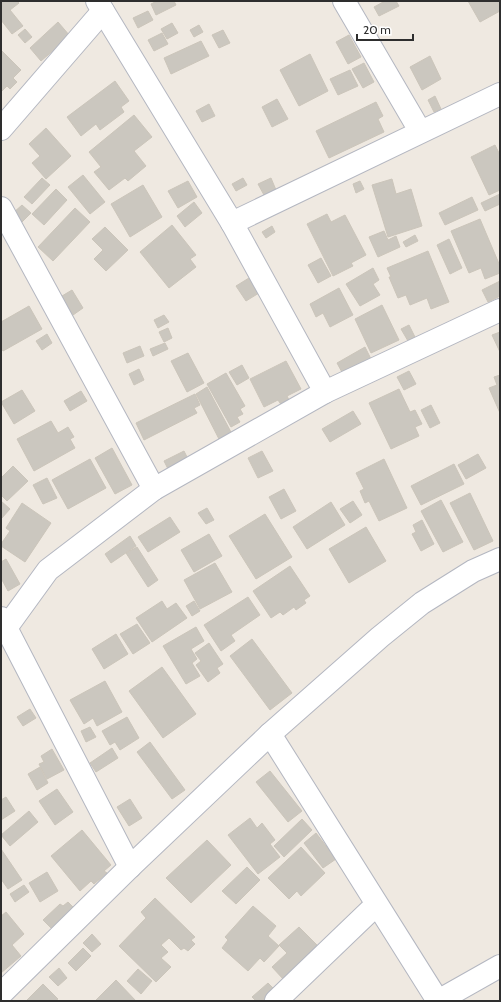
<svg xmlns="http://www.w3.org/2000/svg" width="501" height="1002" font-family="Cabin,sans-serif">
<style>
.building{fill:#cbc7bf;stroke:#cbc5ba}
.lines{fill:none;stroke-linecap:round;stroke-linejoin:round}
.minor-casing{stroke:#b4b7c1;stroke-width:24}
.minor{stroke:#fff;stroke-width:22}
</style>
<rect width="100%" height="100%" fill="#efe9e1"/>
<g class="building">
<path d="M1 1H17L19 3 10 10 23 26 12 34 1 20Z"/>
<path d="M157 1H174L176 5 156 15 151 4Z"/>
<path d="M385 1H396L399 6 379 16 374 7Z"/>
<path d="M468 1H500V11L480 22Z"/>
<path d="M148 11 153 20 138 28 133 18Z"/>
<path d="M58 22 70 36 41 61 30 48Z"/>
<path d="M172 23 178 33 167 39 161 29Z"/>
<path d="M199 25 203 32 194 37 190 30Z"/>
<path d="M25 29 32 37 25 43 18 35Z"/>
<path d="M223 30 230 43 219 48 212 35Z"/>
<path d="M162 33 168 44 154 51 148 40Z"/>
<path d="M349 35 361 57 348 64 336 42Z"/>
<path d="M201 41 209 56 171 74 164 58Z"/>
<path d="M1 50 21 70 13 78 17 82 10 89 7 86 1 92Z"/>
<path d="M310 54 328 91 299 106 280 70Z"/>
<path d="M430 56 441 79 422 90 410 67Z"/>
<path d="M364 63 374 82 363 88 352 69Z"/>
<path d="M350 70 358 86 338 95 330 79Z"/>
<path d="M115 81 129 101 121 107 124 112 100 130 96 124 81 136 67 117Z"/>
<path d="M435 96 441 109 434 112 428 100Z"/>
<path d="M277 99 288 119 272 127 262 107Z"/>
<path d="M376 102 383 116 378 119 384 132 329 158 316 131Z"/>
<path d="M209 104 215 116 202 122 196 111Z"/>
<path d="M134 115 152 137 134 151 146 166 128 181 125 178 109 190 94 172 101 167 89 152Z"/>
<path d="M46 128 71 156 46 179 32 163 40 156 29 144Z"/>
<path d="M495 145 500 155V190L489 195 471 157Z"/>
<path d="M83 175 105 202 90 214 68 187Z"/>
<path d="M42 178 50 185 32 204 24 197Z"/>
<path d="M243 178 247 185 236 191 232 184Z"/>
<path d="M271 178 276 190 264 195 258 184Z"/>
<path d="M392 179 396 194 411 189 422 226 388 237 372 185Z"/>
<path d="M188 181 197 197 178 208 168 191Z"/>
<path d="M360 181 364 189 356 193 353 184Z"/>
<path d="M143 185 162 217 130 237 111 204Z"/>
<path d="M56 189 67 200 44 225 32 214Z"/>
<path d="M500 194V204L485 211 481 203Z"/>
<path d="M472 197 478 210 445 225 439 213Z"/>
<path d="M194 202 202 213 185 227 177 216Z"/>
<path d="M22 205 31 213 22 222 13 213Z"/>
<path d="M75 208 90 222 53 261 38 247Z"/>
<path d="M327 214 331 222 345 215 366 255 351 263 353 266 333 276 307 224Z"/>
<path d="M480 219 500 266V273L485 279 481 268 469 273 451 231Z"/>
<path d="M172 225 196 255 190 259 196 267 169 288 140 252Z"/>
<path d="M272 226 275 232 266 238 262 232Z"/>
<path d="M105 227 128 250 106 271 94 259 103 250 92 239Z"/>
<path d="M384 231 388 240 396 236 400 247 378 257 369 237Z"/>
<path d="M415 235 418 241 406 247 403 242Z"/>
<path d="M449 239 462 268 450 274 437 245Z"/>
<path d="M428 251 449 302 431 309 427 298 410 305 406 295 398 298 389 277H391L387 268Z"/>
<path d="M321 258 331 276 318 283 308 265Z"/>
<path d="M373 268 379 280 373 284 380 295 360 306 346 284Z"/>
<path d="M249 278 259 293 246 301 236 286Z"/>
<path d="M500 281V296L488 302 482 290Z"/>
<path d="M339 288 353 315 330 327 323 313 316 317 310 304Z"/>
<path d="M72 290 83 308 73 315 62 296Z"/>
<path d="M382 305 399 340 371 353 355 319Z"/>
<path d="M29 306 42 329 3 351 1 348V322Z"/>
<path d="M164 315 169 322 158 328 154 320Z"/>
<path d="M409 325 415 337 408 341 401 329Z"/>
<path d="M168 328 172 338 164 342 159 332Z"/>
<path d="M500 332V352L492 335Z"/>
<path d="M47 334 52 343 42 350 36 341Z"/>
<path d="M165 343 168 349 153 356 150 349Z"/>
<path d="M140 346 144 356 127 363 123 353Z"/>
<path d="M365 347 371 359 343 374 337 363Z"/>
<path d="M188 353 204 383 187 392 171 361Z"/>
<path d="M286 361 301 389 287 396 290 402 282 406 278 400 264 407 250 379Z"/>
<path d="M242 365 249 378 237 385 229 372Z"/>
<path d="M139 369 144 380 134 385 129 374Z"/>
<path d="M409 371 416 384 404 390 397 377Z"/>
<path d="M226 373 245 406 240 409 243 414 237 417 240 422 231 427 207 384Z"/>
<path d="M500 375V413L489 388 497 385 494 377Z"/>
<path d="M207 387 232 434 220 441 196 394Z"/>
<path d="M399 389 410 412 415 410 422 424 415 427 419 436 391 449 369 403Z"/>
<path d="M22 390 35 411 14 424 1 402Z"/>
<path d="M81 391 87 401 70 411 64 401Z"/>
<path d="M195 394 200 405 194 408 197 413 144 440 136 423Z"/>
<path d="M431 405 440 423 430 428 421 410Z"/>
<path d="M353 411 361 424 330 442 322 429Z"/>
<path d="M51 421 58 433 68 427 74 437 70 439 75 448 34 471 17 439Z"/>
<path d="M112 448 132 485 115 494 95 458Z"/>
<path d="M184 451 189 461 169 471 164 461Z"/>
<path d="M262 451 273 471 258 478 248 458Z"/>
<path d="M478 454 486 468 466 479 458 465Z"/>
<path d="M90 459 106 488 68 509 52 480Z"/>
<path d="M384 459 407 508 379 521 369 501 365 503 360 491 364 489 356 473Z"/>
<path d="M454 464 464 484 421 505 411 486Z"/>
<path d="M13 466 28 481 7 501 1 495V478Z"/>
<path d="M47 478 57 498 43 504 33 485Z"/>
<path d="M284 489 296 511 281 519 269 497Z"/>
<path d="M470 493 493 541 474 550 450 503Z"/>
<path d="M441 500 463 542 443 552 421 511Z"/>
<path d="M1 501 10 509 1 519Z"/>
<path d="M353 501 362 515 350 523 340 509Z"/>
<path d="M331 502 345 525 307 549 293 527Z"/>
<path d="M22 503 51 523 25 562 1 546V544L10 531 6 528Z"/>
<path d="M207 508 214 520 206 524 198 513Z"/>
<path d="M265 514 292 557 256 579 229 536Z"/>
<path d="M170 517 180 532 148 552 138 537Z"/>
<path d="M422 520 434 544 421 551 412 534 416 532 413 525Z"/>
<path d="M366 527 386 561 349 583 329 549Z"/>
<path d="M209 534 222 556 194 572 181 550Z"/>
<path d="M130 536 136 546 111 563 105 554Z"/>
<path d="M137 547 158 580 148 587 126 553Z"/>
<path d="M6 559 20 584 8 591 1 578V562Z"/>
<path d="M215 563 232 592 200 609 184 580Z"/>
<path d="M290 566 310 596 304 600 306 603 296 610 294 607 283 615 280 612 271 618 253 591Z"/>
<path d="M248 597 260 615 231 635 235 641 221 651 204 625Z"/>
<path d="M162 601 167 609 176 603 187 618 152 642 136 618Z"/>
<path d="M194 601 200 611 192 616 186 606Z"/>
<path d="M137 624 150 643 133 654 120 634Z"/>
<path d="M196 627 204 641 191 649 197 659 192 663 200 676 186 684 163 646Z"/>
<path d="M116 634 128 654 104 669 92 649Z"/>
<path d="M252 639 292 693 270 710 230 656Z"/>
<path d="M209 643 223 664 217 668 220 673 208 682 196 665 201 661 195 653Z"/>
<path d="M162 667 196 714 163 738 129 691Z"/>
<path d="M105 681 122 712 97 726 93 718 84 724 70 700Z"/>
<path d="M30 709 36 718 23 726 17 717Z"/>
<path d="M127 717 139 738 120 750 115 742 110 745 102 731Z"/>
<path d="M90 727 96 737 86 742 81 731Z"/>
<path d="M150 742 185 790 172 799 137 752Z"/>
<path d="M112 748 118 758 96 772 90 763Z"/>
<path d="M52 749 64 770 47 779 39 764 44 762 41 756Z"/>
<path d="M40 767 48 783 37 790 28 774Z"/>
<path d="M270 771 302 811 288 822 256 782Z"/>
<path d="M57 789 73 812 55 825 39 801Z"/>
<path d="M6 797 15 811 1 820V800Z"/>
<path d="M130 799 142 818 129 826 117 807Z"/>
<path d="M29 811 38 822 10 846 1 835Z"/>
<path d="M250 818 257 828 262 823 275 840 270 844 280 857 258 874 228 835Z"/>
<path d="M302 819 312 830 284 857 274 846Z"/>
<path d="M82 830 111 865 104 871 107 873 94 884 91 881 80 891 51 856Z"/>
<path d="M316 833 336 859 323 868 304 843Z"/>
<path d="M207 840 231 865 191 903 166 878Z"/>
<path d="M301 847 325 873 301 896 297 891 289 899 268 878Z"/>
<path d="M1 849 22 880 8 889 1 879Z"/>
<path d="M247 867 260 880 236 904 222 891Z"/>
<path d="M47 872 58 891 40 902 29 883Z"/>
<path d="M24 885 29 892 15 902 10 894Z"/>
<path d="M155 898 195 937 191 940 195 944 188 951 184 948 181 950 169 938 161 945 168 952 161 958 171 967 156 982 119 946 146 918 141 912Z"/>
<path d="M68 902 76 910 54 931 43 920 60 904 63 906Z"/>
<path d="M253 906 276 926 268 936 279 946 264 962 260 958 248 971 222 948 228 940 225 937Z"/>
<path d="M6 912 24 934 12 945 21 956 1 973V916Z"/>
<path d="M299 927 319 947 284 980 272 967 287 953 279 945Z"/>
<path d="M92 934 101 944 92 952 83 943Z"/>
<path d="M83 948 91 956 76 971 68 963Z"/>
<path d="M59 968 67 978 58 986 49 977Z"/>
<path d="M138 969 152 981 141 994 127 981Z"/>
<path d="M116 980 136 1001H95Z"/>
<path d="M268 983 277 992 267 1001H256L252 997Z"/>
<path d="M43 984 58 999 55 1001H28L27 1000Z"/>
</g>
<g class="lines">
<g class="minor-casing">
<g id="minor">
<path d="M97 1 232 223 325 392"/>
<path d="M344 1 420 131"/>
<path d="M1 129 103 11"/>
<path d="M1 208 154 489"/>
<path d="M232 223 500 94"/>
<path d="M1 618 130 867"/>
<path d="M6 628 48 570 154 489 325 392 500 310"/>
<path d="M270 734 438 1001"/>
<path d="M1 994 130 867 270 734 380 637 422 603 473 571 500 559"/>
<path d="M276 1001 376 905"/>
<path d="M438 1001 500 966"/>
</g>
</g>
<use href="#minor" class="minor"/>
</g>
<rect width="501" height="1002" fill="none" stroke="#2e2e2e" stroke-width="4"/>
<path d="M357 34v6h56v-6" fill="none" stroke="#2e2e2e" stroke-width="2"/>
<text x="363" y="34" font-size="12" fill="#2e2e2e" stroke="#ffffff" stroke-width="3" paint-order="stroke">20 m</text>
</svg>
